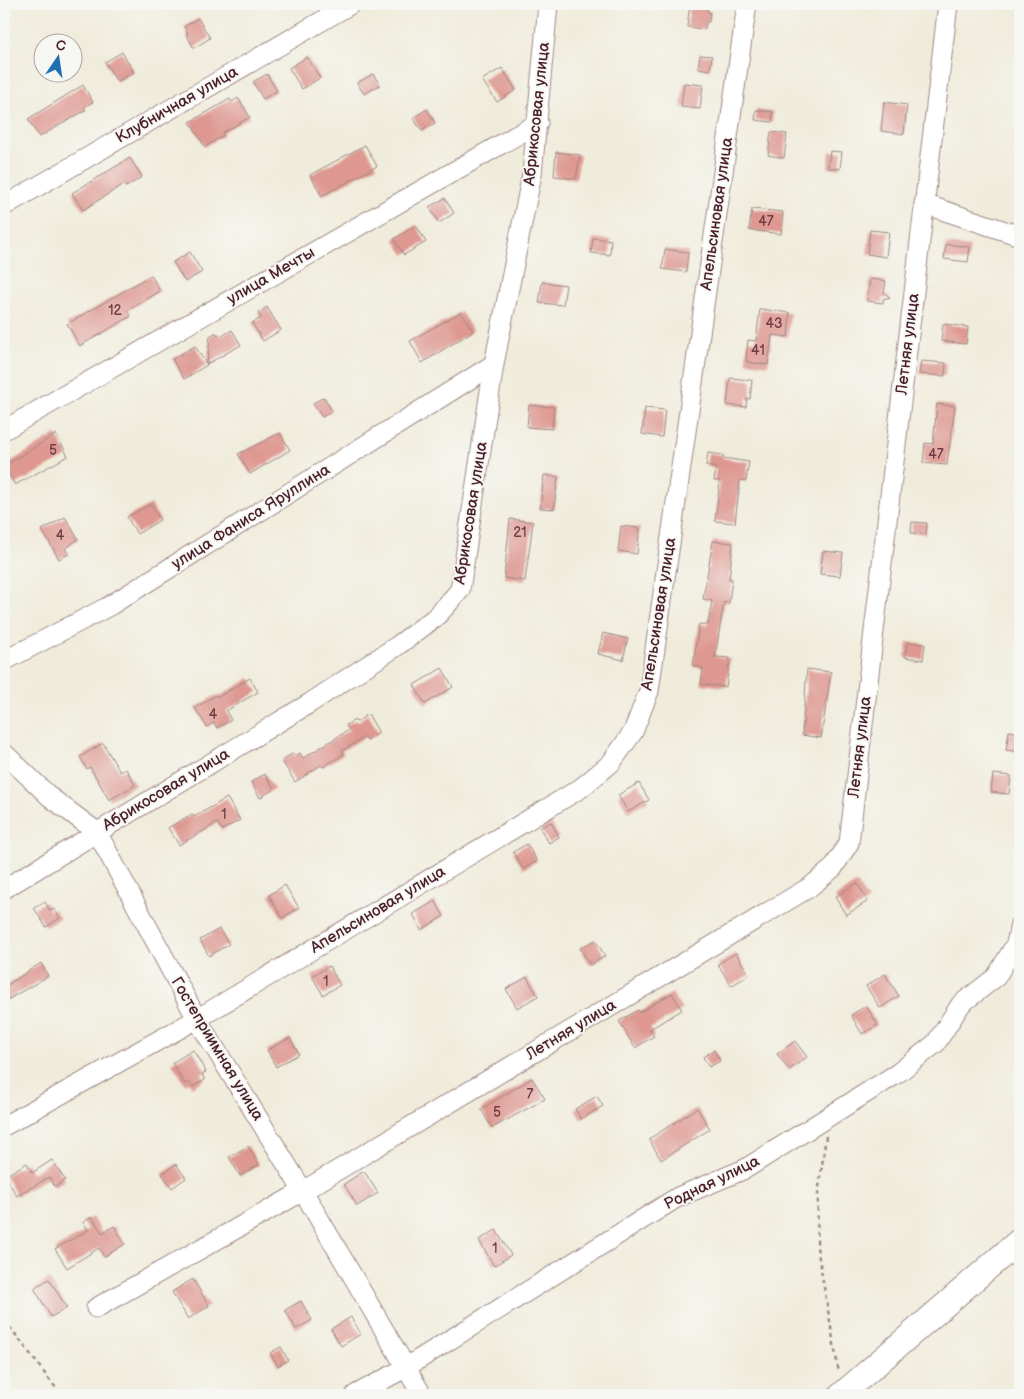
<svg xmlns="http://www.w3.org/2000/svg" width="1024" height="1399" font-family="'Balsamiq Sans',sans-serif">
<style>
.building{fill:#de9891}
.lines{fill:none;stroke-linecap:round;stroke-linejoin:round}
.minor-casing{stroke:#9d8683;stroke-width:21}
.major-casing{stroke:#9d8683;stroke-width:26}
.path{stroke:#9d8683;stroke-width:2.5;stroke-dasharray:4 4;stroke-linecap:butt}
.minor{stroke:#fff;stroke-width:19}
.major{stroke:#fff;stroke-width:24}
.labels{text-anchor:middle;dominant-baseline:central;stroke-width:4;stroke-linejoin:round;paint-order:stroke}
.number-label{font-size:14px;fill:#6f3d44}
.street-label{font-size:16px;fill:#4a1f2b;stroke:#f6f6f2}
</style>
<rect width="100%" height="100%" fill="#f6f6f2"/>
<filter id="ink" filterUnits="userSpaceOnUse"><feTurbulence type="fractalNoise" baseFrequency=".02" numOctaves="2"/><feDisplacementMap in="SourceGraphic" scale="10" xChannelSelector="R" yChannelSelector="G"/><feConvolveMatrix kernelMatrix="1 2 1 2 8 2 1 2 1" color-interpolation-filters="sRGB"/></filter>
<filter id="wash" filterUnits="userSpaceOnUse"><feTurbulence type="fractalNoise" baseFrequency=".0096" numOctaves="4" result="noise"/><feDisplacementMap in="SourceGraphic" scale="20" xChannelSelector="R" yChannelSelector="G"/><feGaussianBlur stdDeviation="1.12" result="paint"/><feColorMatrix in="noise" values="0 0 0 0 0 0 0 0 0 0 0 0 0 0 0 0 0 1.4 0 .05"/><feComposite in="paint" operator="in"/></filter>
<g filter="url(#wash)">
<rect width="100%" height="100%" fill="#f0ecdb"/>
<g id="blocks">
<g class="building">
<path d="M690 4H708L707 11 710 12 709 22H706L705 29 687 27Z"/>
<path d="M198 18 210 38 194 48 186 34 188 33 184 27Z"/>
<path d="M122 52 134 72 117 82 105 62Z"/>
<path d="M700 55 712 56 710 70 698 68Z"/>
<path d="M307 57 320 78 302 89 289 68Z"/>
<path d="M502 68 516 90 497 102 482 80Z"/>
<path d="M267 74 277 91 263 99 253 82Z"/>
<path d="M373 74 380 85 364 94 357 83Z"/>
<path d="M684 83 703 85 700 109 681 107Z"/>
<path d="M83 85 93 102 84 107 86 110 39 137 28 119Z"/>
<path d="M238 98 250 117 222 133 224 135 205 147 190 122 230 99 232 102Z"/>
<path d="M884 102 907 105 904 134 881 131Z"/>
<path d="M427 109 435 123 422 131 413 118Z"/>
<path d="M756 110 773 112 772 122 755 120Z"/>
<path d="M771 132 787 134 784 158 768 155Z"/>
<path d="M365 145 377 166 322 196 310 175Z"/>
<path d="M830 151 842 152 840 169 828 168Z"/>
<path d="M556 152 580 155 576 179 554 176Z"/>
<path d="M130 158 142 177 126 187 124 184 83 210 72 193Z"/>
<path d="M445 198 454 213 439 223 429 207Z"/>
<path d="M752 209 783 212 781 234 749 230Z"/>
<path d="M416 225 426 242 404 255 394 239Z"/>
<path d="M870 230 889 232 886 257 867 254Z"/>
<path d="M593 238 611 240 610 255 591 253Z"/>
<path d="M946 244 970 247 968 262 944 259Z"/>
<path d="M665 249 688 252 686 272 662 269Z"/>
<path d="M190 252 202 272 185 282 173 262Z"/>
<path d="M151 275 160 291 127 311 131 316 80 346 67 324Z"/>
<path d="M870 279 886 281 884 293 890 297 883 299V303L867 301Z"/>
<path d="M542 282 566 285 563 305 539 303Z"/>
<path d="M267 307 281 330 263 341 252 323 261 318 258 313Z"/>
<path d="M760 309 790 313 788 337 772 335 768 365 747 362 746 358 748 340 756 341Z"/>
<path d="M461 312 473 331 422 363 410 341Z"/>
<path d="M943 324 968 327 966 344 941 341Z"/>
<path d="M232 330 241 345 207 364 210 336 215 333 222 336Z"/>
<path d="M195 346 207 365 184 379 172 359Z"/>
<path d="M921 361 946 363 945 376 919 374Z"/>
<path d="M730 378 752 380 750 399 747 398 746 407 727 405Z"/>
<path d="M324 397 332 411 322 417 313 403Z"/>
<path d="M937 404 955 406 947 465 923 463 925 443 933 444Z"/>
<path d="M529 405 554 407 552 429 527 427Z"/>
<path d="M645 408 665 410 662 437 642 434Z"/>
<path d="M280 433 290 450 250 474 238 454Z"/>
<path d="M56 434 68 456 15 485 4 466Z"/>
<path d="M708 453 723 455V458L749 462 746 481 740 480 735 523 715 521 720 481H714L716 468 706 466Z"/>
<path d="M544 475 558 477 554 509 540 508Z"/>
<path d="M151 504 160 520 137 534 127 517Z"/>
<path d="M65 517 78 539 65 549 69 554 59 559 42 530Z"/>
<path d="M510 519 533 522 525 581 504 578Z"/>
<path d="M912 522 927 523 926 534 911 533Z"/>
<path d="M621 526 640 528 637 554 618 551Z"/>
<path d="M713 541 733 543 729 579H732L729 603 724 602 715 657 730 658 726 687 701 684 703 668 693 666 699 624 708 625 712 601 703 599Z"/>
<path d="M823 551 843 553 840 576 820 574Z"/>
<path d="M603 633 628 639 623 660 598 654Z"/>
<path d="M907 642 925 644 923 660 905 657Z"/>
<path d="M442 668 453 687 425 704 414 685Z"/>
<path d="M807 669 831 672 821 738 802 735Z"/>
<path d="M250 678 258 692 226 711 231 720 217 728 214 723 207 727 195 708 216 695 218 697Z"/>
<path d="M368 714 379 733 367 740 365 737 342 751 344 754 323 767 321 765 295 782 282 761 293 753 295 756 300 753 303 758 349 730 346 725 355 720 357 722Z"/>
<path d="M1009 731 1020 733V752L1006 750Z"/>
<path d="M103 743 120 772 126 769 135 785 109 800 90 767 87 769 80 757Z"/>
<path d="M265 774 274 789 260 798 251 782Z"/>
<path d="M993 774 1011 776 1009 794 991 792Z"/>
<path d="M639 783 649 800 628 812 618 795Z"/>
<path d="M227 798 240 820 222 830 217 823 179 845 168 828 192 814 194 817Z"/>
<path d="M551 822 559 837 549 843 540 828Z"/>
<path d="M527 844 537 861 523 869 513 852Z"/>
<path d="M857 883 868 901 846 915 835 897Z"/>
<path d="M285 885 299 908 282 918 269 895Z"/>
<path d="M435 901 444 916 421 930 413 914Z"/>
<path d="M45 902 50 911 54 909 60 918 46 927 34 908Z"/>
<path d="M219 929 229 944 209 956 200 940Z"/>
<path d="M595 940 605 956 590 965 580 948Z"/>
<path d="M736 953 749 975 731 986 718 964Z"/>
<path d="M41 963 48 976 4 1002V987Z"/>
<path d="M329 966 340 985 323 995 312 976Z"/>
<path d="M885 974 899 996 880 1008 866 986Z"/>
<path d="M527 977 538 996 517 1008 506 989Z"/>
<path d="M672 993 682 1010 650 1029 654 1036 635 1048 619 1021 638 1010 640 1012Z"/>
<path d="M866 1006 878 1025 862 1034 851 1015Z"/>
<path d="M290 1038 299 1054 276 1067 267 1050Z"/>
<path d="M795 1041 807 1057 789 1070 777 1054Z"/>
<path d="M193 1050 206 1072 202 1074 205 1080 192 1087 189 1082 185 1084 172 1063Z"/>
<path d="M714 1050 720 1061 709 1067 703 1057Z"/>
<path d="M532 1078 545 1099 492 1128 481 1109Z"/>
<path d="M597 1096 603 1106 581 1119 575 1109Z"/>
<path d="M697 1108 710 1129 661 1160 649 1139Z"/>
<path d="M248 1146 259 1165 240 1176 229 1157Z"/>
<path d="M52 1160 65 1180 55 1187 49 1177 17 1196 5 1176 27 1163 32 1173Z"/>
<path d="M176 1164 186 1178 172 1188 162 1174Z"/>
<path d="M364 1171 378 1193 357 1206 344 1184Z"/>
<path d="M92 1217 102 1233 114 1226 125 1244 104 1257 99 1248 67 1268 55 1249 88 1230 83 1222Z"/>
<path d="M496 1230 511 1255 494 1266 479 1240Z"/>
<path d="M49 1279 67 1308 51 1317 34 1288Z"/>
<path d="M193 1279 209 1306 188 1319 172 1292Z"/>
<path d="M301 1301 312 1320 296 1329 285 1310Z"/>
<path d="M351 1317 361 1334 341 1346 331 1329Z"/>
<path d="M281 1347 288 1360 278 1366 270 1353Z"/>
</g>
</g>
</g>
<g filter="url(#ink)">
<use href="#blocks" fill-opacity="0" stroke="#9d8683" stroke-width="1"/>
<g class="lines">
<g class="minor-casing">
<g id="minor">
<path d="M924 204 1020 236"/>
<path d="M4 206 351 4"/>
<path d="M4 430 538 123"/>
<path d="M4 661 111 605 494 364"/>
<path d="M4 753 50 797 97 832 197 1019 303 1191 422 1395"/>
<path d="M4 889 310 703 397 646 436 617 460 590 494 364 532 174 548 4"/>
<path d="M4 1126 197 1019 581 788 611 763 633 732 649 691 747 4"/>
<path d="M96 1308 303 1191 810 887 833 868 849 843 948 4"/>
<path d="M355 1395 405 1368 678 1197 745 1169 898 1073 936 1043 961 1004 996 977 1016 944 1020 924"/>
</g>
</g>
<g class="major-casing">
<path id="major" d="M841 1395 1020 1240"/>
</g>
<g class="path">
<path d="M826 1136 818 1195 817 1247 839 1373"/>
<path d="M4 1321C25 1344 41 1371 62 1395"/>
</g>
<use href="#minor" class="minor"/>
<use href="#major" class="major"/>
</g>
</g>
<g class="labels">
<g class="number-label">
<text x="766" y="221">47</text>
<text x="115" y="310">12</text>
<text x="774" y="323">43</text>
<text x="758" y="350">41</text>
<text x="53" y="450">5</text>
<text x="936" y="454">47</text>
<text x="520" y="532">21</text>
<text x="60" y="535">4</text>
<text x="213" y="714">4</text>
<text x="224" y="814">1</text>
<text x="326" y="981">1</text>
<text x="530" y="1094">7</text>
<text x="497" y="1112">5</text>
<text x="495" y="1248">1</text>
</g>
<g class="street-label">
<text transform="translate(177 105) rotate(-30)">Клубничная улица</text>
<text transform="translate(537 114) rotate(-84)">Абрикосовая улица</text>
<text transform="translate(717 214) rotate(-82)">Апельсиновая улица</text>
<text transform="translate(271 276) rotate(-30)">улица Мечты</text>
<text transform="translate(908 344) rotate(-83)">Летняя улица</text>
<text transform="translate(471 513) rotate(-81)">Абрикосовая улица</text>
<text transform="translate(251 517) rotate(-32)">улица Фаниса Яруллина</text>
<text transform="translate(659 614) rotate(-81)">Апельсиновая улица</text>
<text transform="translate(860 747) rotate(-83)">Летняя улица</text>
<text transform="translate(166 790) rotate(-31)">Абрикосовая улица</text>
<text transform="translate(378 910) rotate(-31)">Апельсиновая улица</text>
<text transform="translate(571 1030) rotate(-31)">Летняя улица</text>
<text transform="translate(217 1049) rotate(59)">Гостеприимная улица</text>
<text transform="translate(712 1183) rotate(-26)">Родная улица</text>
</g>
</g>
<rect width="1024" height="1399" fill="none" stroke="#f6f6f2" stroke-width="20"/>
<g transform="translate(58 58) rotate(13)"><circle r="24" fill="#f6f6f2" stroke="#b1a0a2"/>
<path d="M0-4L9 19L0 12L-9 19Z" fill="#1f6fb2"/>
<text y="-8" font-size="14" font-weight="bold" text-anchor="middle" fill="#4a1f2b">С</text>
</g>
</svg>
